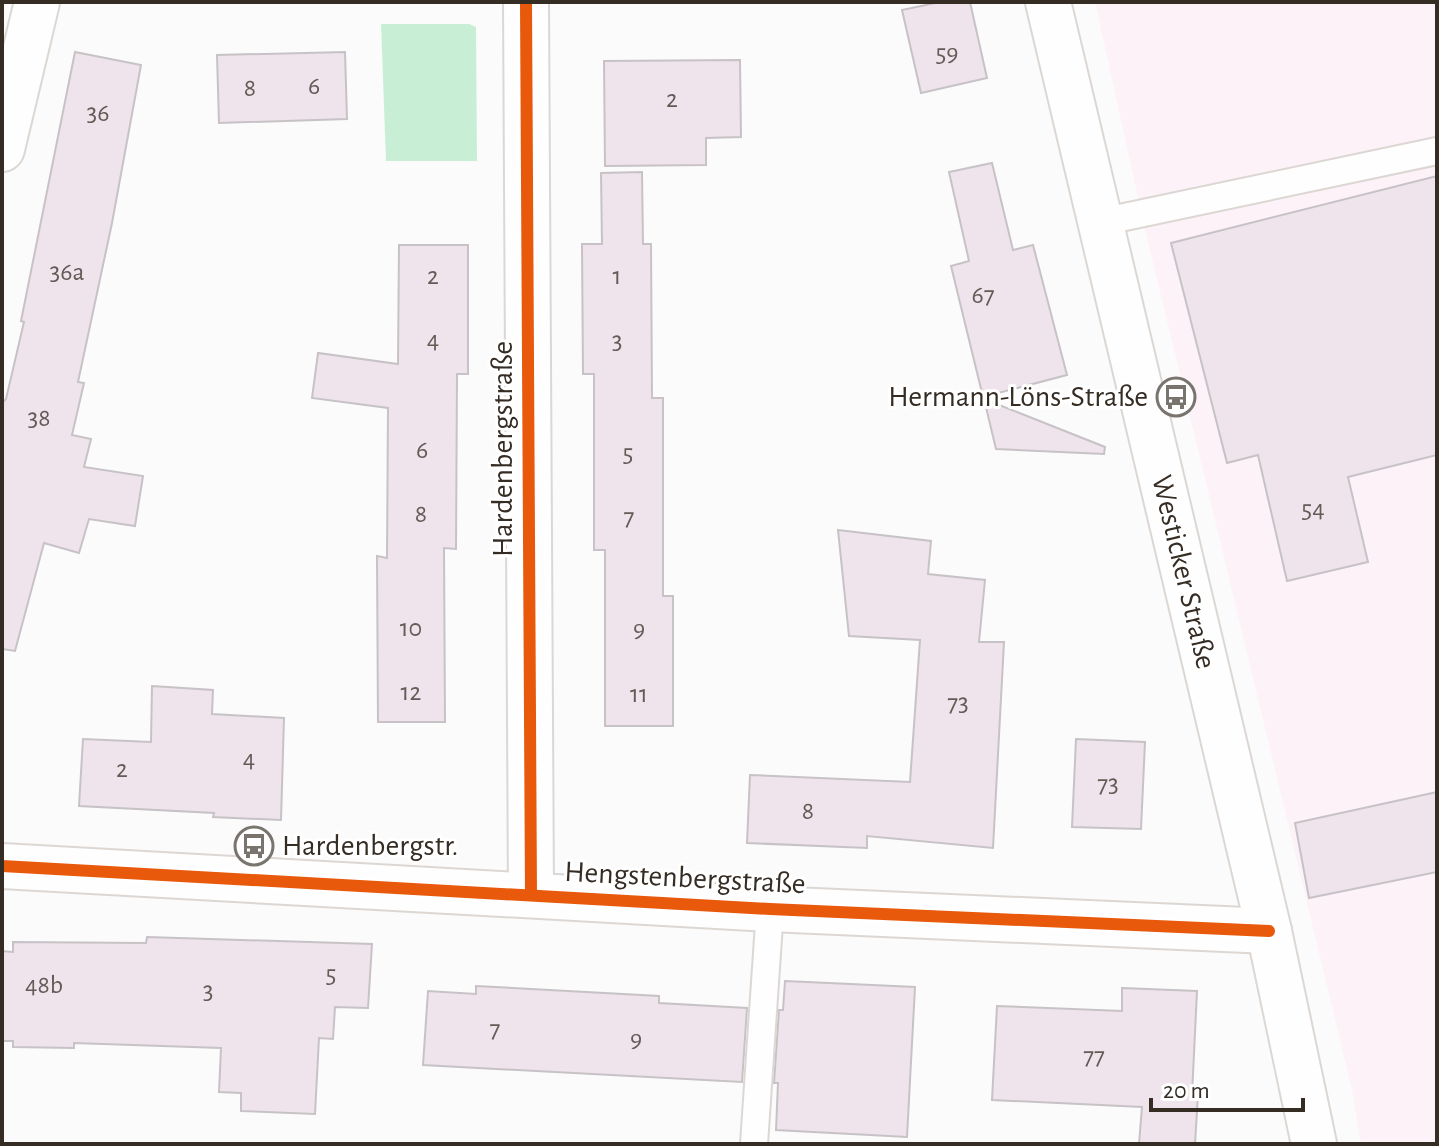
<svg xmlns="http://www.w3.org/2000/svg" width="1439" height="1146" font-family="'Alegreya Sans',sans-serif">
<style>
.commercial{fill:#fdf2f8}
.green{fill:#c8efd6}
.building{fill:#efe4ec;stroke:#c7c2c5;stroke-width:2}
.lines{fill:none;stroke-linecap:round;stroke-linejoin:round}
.lane-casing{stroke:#dcd7d3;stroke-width:30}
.street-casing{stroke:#dcd7d3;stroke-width:48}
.secondary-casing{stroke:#dcd7d3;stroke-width:48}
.lane{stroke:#fefefe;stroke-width:26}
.street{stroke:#fefefe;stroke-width:44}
.secondary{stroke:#fefefe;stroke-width:44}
.cycleway-casing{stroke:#fff;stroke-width:17}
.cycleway{stroke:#e8590c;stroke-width:12}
.labels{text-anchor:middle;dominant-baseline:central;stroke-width:6;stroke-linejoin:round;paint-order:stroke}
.number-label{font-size:26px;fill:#645a56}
.poi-label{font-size:30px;fill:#352c24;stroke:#fff;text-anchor:end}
.street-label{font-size:30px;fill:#352c24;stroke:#fff}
</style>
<rect width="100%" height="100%" fill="#fbfbfb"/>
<path class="commercial" d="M1095 2H1437V1144H1361L1352 1090 1144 225Z"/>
<path class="green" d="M381 24H469L476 27 477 161H386Z"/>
<g class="building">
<path d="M940 2H970L987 78 921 93 902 10Z"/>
<path d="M75 52 141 65 112 223 78 382 84 383 72 435 91 439 84 467 143 476 135 526 89 519 79 553 44 543 15 651 2 649V403L6 399 24 322 21 321Z"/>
<path d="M345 52 347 119 219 123 217 55Z"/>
<path d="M740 60 741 137 706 138V165L605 166 604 61Z"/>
<path d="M992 163 1013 250 1033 245 1067 375 983 397 951 266 969 261 949 172Z"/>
<path d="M642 172 643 244H651L652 398H663V596H673V726H605V550H594V374H583L582 244H602L601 173Z"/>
<path d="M1437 176V455L1348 477 1368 562 1287 581 1258 455 1227 463 1171 243Z"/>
<path d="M399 245H468V374H457L456 549 444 548 445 722H378L377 556 387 558 388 408 312 398 318 353 398 364Z"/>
<path d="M984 399 1105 447 1104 454 996 449Z"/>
<path d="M838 530 931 541 928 574 985 580 979 642H1004L993 848 867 836V848L747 843 750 775 910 782 920 640 849 636Z"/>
<path d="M152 686 213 690 212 714 284 718 281 820 213 817 214 813 79 806 83 739 151 742Z"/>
<path d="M1076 739 1145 742 1141 829 1072 827Z"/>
<path d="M1437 792V872L1309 898 1295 823Z"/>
<path d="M147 937 372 944 368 1008 335 1007 333 1039 319 1038 315 1114 241 1111V1093L219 1092 221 1048 74 1043V1048L13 1047V1041H2V951L13 952V942L146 943Z"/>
<path d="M785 981 915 987 907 1137 776 1130 778 1083H774L779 1010H783Z"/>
<path d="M476 986 659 996V1003L747 1008 742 1082 423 1065 428 991 476 994Z"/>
<path d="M1122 988 1197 991 1192 1095H1198L1195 1144H1139L1142 1107 992 1100 997 1006 1122 1011Z"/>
</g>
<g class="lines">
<g class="lane-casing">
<g id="lane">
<path d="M1101 222 1437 151"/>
<path d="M754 1144 770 909"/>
</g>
</g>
<g class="street-casing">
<g id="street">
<path d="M526 2 531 895"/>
<path d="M2 149 37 2"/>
<path d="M2 866 770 909 1269 931"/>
</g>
</g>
<g class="secondary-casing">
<g id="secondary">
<path id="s1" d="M1048 2 1269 931 1314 1144"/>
</g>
</g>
<use href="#lane" class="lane"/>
<use href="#street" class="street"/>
<use href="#secondary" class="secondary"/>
<g class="cycleway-casing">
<g id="cycleway">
<path d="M526 2 531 895"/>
<path d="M2 866 770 909 1269 931"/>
</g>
</g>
<use href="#cycleway" class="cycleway"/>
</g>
<defs>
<g id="bus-ring" transform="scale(2)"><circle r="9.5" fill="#fff" stroke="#7a746f" stroke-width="1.5"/><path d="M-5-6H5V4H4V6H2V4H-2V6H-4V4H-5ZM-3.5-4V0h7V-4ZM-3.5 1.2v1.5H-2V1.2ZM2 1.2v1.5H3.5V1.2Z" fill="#7a746f"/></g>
</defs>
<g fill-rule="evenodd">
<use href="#bus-ring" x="1176" y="397"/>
<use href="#bus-ring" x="254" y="846"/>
</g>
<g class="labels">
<g class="number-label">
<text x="947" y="53">59</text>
<text x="314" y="86">6</text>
<text x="250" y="88">8</text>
<text x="672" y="99">2</text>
<text x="98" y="113">36</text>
<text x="67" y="272">36a</text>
<text x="433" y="276">2</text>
<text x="617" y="276">1</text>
<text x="983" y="295">67</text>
<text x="433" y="340">4</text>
<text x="617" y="341">3</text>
<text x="39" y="418">38</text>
<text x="422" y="450">6</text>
<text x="628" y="453">5</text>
<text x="1313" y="509">54</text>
<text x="421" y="514">8</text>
<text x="629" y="517">7</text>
<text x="411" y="628">10</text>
<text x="639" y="629">9</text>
<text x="411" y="692">12</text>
<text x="639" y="694">11</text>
<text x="958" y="703">73</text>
<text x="249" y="759">4</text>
<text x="122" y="769">2</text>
<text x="1108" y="784">73</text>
<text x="808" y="811">8</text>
<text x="331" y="974">5</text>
<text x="44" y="985">48b</text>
<text x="208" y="991">3</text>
<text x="495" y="1029">7</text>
<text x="636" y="1039">9</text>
<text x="1094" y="1056">77</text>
</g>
<g class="poi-label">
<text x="1148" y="397">Hermann-Löns-Straße</text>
<text x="282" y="846" text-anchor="start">Hardenbergstr.</text>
</g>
<g class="street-label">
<text transform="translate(503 449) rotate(-90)">Hardenbergstraße</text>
<text stroke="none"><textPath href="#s1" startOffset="586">Westicker Straße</textPath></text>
<text transform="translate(685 878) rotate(3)">Hengstenbergstraße</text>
</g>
</g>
<rect width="1439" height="1146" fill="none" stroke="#352c24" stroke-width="8"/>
<path d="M1151 1098v12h152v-12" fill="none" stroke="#352c24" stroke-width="4"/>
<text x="1163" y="1098" font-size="24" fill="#352c24" stroke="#ffffff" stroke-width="6" paint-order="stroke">20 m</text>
</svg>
